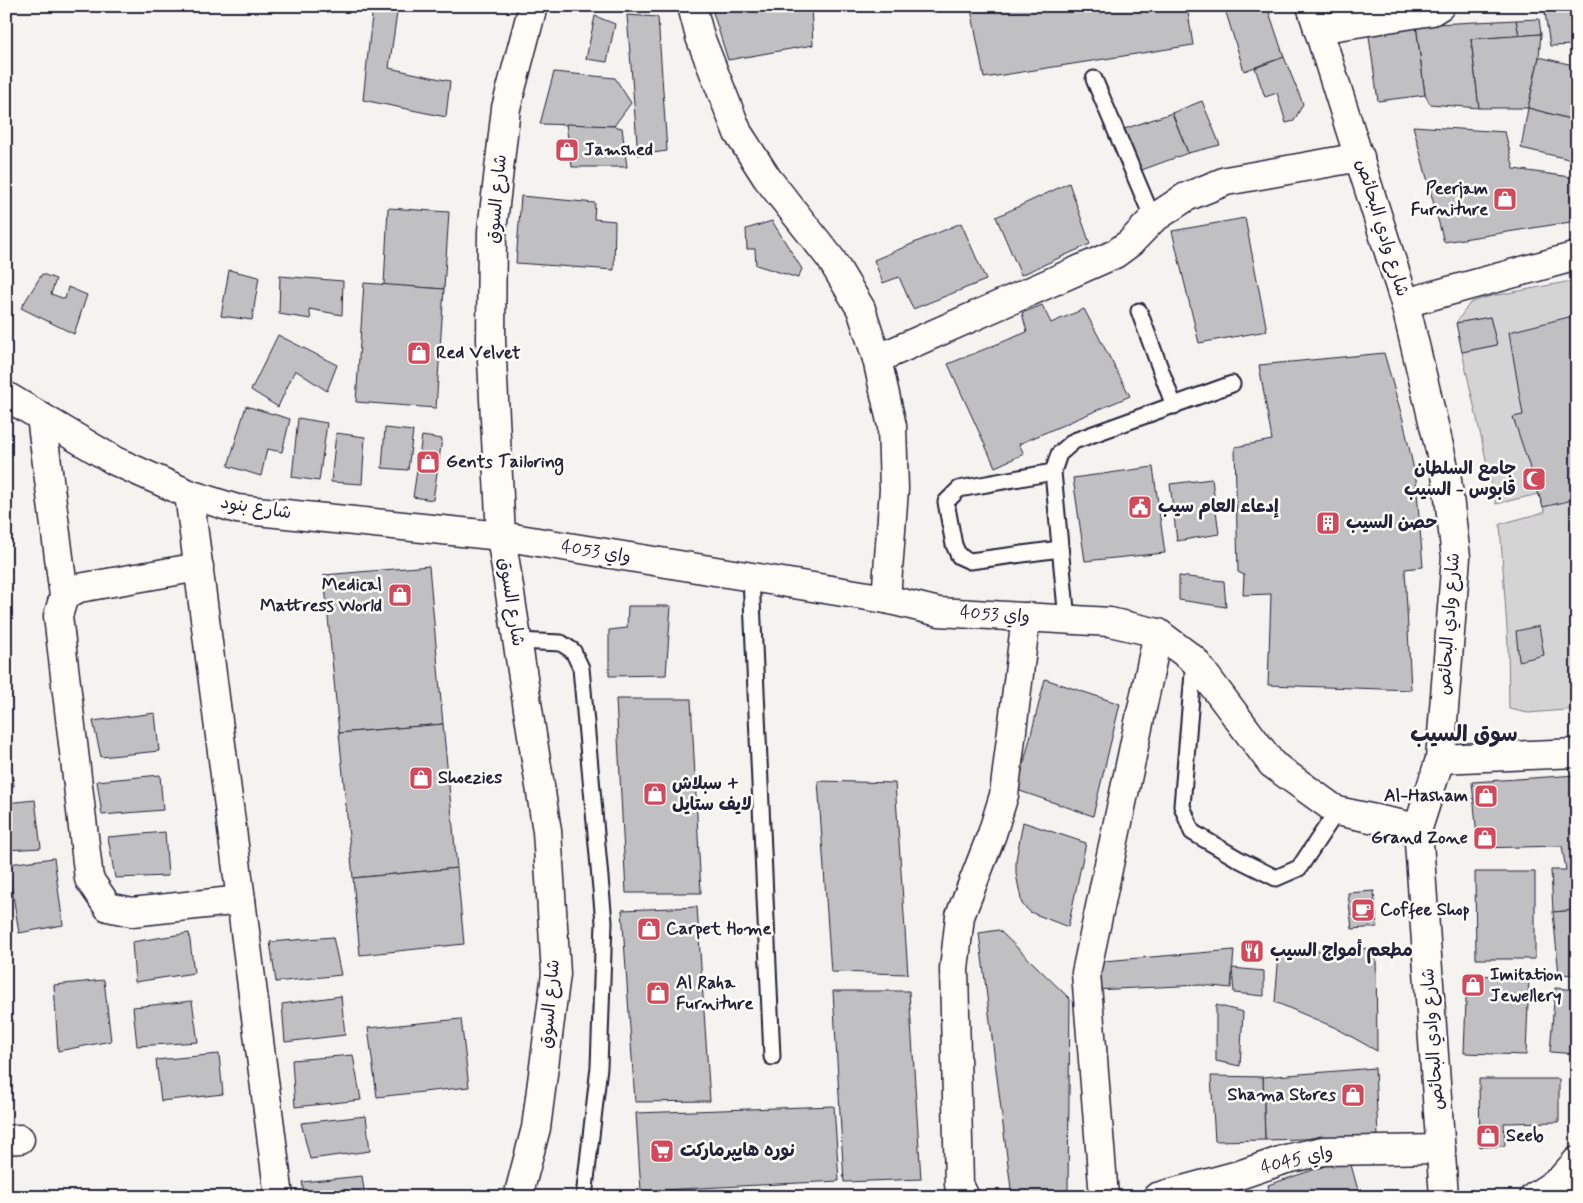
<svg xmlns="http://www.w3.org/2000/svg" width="1583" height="1203" font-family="Mynerve,'Playpen Sans Arabic',sans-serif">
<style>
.green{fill:#d5d4d5;stroke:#7c7b88}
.building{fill:#c0bfc2;stroke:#22223b}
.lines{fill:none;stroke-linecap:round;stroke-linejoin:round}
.service-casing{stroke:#22223b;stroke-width:19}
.minor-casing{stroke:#22223b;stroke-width:31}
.tertiary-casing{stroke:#22223b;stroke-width:31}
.primary-casing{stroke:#22223b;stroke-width:31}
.service{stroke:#fdfcf7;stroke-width:15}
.minor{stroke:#fdfcf7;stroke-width:28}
.tertiary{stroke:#fdfcf7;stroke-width:28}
.primary{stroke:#fdfcf7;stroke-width:28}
.labels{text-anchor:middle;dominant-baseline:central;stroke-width:5;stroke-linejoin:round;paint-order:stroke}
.poi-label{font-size:18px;font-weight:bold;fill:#22223b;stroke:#fdfcf7;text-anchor:start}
.street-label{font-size:18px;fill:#22223b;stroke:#fdfcf7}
.district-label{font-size:22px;font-weight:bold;fill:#22223b;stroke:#fdfcf7}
</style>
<rect width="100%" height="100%" fill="#f4f3ef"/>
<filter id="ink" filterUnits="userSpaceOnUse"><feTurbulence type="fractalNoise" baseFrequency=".02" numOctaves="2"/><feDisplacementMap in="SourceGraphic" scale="10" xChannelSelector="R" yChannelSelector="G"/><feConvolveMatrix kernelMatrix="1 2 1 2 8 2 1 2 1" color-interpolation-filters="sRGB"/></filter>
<g filter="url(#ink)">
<path class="green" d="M1577 280V709L1528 713 1509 709 1508 644 1500 524 1545 512 1538 494 1496 504 1462 352 1497 345 1490 317 1456 323 1470 303 1487 297Z"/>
<g class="building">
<path d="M6 6H14L6 18Z"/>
<path d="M373 6H398L389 68 450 81 446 117 363 100Z"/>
<path d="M711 6H811L813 45 728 60Z"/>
<path d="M989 6H1187L1193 45 984 78 971 9Z"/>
<path d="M1224 6H1267L1284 57 1244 71Z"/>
<path d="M1544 6H1577V45L1550 46Z"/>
<path d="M627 15 658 17 667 151 638 155Z"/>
<path d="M595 16 615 24 607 62 586 59Z"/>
<path d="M1539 19 1541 34 1519 36 1516 20Z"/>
<path d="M1516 20 1519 36 1471 39 1479 108 1430 104 1425 95 1416 25Z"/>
<path d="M1416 25 1425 95 1378 101 1368 29Z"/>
<path d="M1541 34 1539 57 1528 108H1479L1471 39Z"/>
<path d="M1284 57 1303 104 1294 121 1286 123 1277 93 1265 97 1255 68Z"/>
<path d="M1539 57 1577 66V121L1528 108Z"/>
<path d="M554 72 615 78 631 103 614 126 540 124Z"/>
<path d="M1202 101 1220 145 1188 153 1172 113Z"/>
<path d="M1528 108 1577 121V161L1521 148Z"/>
<path d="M1172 113 1188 153 1139 171 1121 130Z"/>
<path d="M566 124 614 126 622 128 627 167H572Z"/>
<path d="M1413 126 1505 132 1514 169 1577 178V221L1444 242Z"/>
<path d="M1069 183 1090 244 1021 275 996 217Z"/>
<path d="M521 196 595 203 594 219 615 221 614 270 516 263Z"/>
<path d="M388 208 449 212 444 289 384 285Z"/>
<path d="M1245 218 1267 331 1199 343 1172 231Z"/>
<path d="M772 221 802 269 798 278 756 265 755 249H747L746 229Z"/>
<path d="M961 223 986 280 913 309 899 277 883 283 874 260Z"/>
<path d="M229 270 259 277 252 320 221 316Z"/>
<path d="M42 274 56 279 51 294 65 299 68 287 87 295 74 334 21 308Z"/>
<path d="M280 276 343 281 342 315 309 309 311 319 279 314Z"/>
<path d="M364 283 444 289 436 408 356 402Z"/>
<path d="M1042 305 1051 323 1084 309 1130 396 1019 444 1024 454 995 467 948 364 1027 332 1022 313Z"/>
<path d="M1577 315V499L1543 507 1513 417 1523 415 1509 332Z"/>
<path d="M1490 317 1497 345 1462 352 1456 323Z"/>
<path d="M278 335 337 365 327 391 295 370 278 407 251 390Z"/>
<path d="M1384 353 1403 420 1416 479 1423 567 1405 569 1411 690 1268 685 1271 594 1243 595 1244 575 1238 572 1235 447 1272 440 1259 365Z"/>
<path d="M246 406 290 419 282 452 267 449 261 476 228 466Z"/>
<path d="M298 418 327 423 319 481 292 477Z"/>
<path d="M385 428 413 431 408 470 382 468Z"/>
<path d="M336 433 365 437 362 484 331 482Z"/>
<path d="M422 436 442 439 433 500 413 497Z"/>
<path d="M1153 467 1165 553 1085 561 1073 478Z"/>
<path d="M1212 479 1219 534 1177 541 1170 484Z"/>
<path d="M429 566 443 724 339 733 324 575Z"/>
<path d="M1179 576 1224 581 1226 607 1179 600Z"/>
<path d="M628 606H671L666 675 609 676V630L627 628Z"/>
<path d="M1539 626 1544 655 1519 661 1516 631Z"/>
<path d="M1045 679 1120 704 1093 816 1017 790Z"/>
<path d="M616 699H691L701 893H626Z"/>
<path d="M155 713 159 751 101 757 93 721Z"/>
<path d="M443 724 457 868 353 878 339 733Z"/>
<path d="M6 742H8L14 786 6 787Z"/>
<path d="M160 775 163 810 102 815 97 781Z"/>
<path d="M1577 775V910L1553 912 1551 870H1566L1562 846 1478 848 1472 782Z"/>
<path d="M818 781 895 783 908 974 831 972Z"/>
<path d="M35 800 41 848 6 850V803Z"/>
<path d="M1023 822 1086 843 1068 927 1030 912 1022 904 1016 874V860Z"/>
<path d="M165 832 168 876 115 878 108 837Z"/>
<path d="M54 858 63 925 19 933 8 864Z"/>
<path d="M457 868 464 944 360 955 353 878Z"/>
<path d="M1475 872H1535V959H1476Z"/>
<path d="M1374 891 1377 927 1352 929 1348 893Z"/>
<path d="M697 907 710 1101 635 1102 622 910Z"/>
<path d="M1577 910V974L1559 975 1553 912Z"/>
<path d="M999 930 1070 999 1068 1190 1012 1197 979 933Z"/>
<path d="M189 933 194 973 135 982 132 942Z"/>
<path d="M333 937 341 975 276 982 270 942Z"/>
<path d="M1376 948 1377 1051 1336 1028 1275 1002 1279 953Z"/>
<path d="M1234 950 1231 988 1201 985 1094 990 1092 962Z"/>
<path d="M1232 968 1264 971V996L1234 993Z"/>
<path d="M1467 975 1529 977 1526 1055 1464 1053Z"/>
<path d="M104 980 111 1041 58 1051 54 985Z"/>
<path d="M1555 988 1577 990V1054L1550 1052Z"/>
<path d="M833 991H909L921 1179 844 1182Z"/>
<path d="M341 996 345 1035 285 1042 282 1004Z"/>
<path d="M192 1001 198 1042 137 1046 133 1007Z"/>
<path d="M1216 1005 1243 1012 1240 1066 1216 1061Z"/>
<path d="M461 1019 469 1087 377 1097 368 1028Z"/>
<path d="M219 1054 223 1094 161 1101 156 1060Z"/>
<path d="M353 1055 361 1100 295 1107 292 1060Z"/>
<path d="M1375 1068 1378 1137 1265 1140 1263 1077Z"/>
<path d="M1211 1076 1263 1077 1265 1140 1215 1141Z"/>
<path d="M1479 1079H1559V1122L1504 1123 1505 1146 1480 1147Z"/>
<path d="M834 1106 839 1181 641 1191 636 1113Z"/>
<path d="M366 1116 370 1151 310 1159 301 1123Z"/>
<path d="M1349 1158 1360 1197H1271L1268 1185Z"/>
<path d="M362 1176 365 1197H305L302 1182Z"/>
</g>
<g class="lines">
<g class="service-casing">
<g id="service">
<path d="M1094 79 1153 219"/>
<path d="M1139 311 1174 406"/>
<path d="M1053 472 959 489 946 502 954 545 959 556 970 561 1060 549"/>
<path d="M751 577 772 1057"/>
<path d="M1067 620 1053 472 1059 454 1074 441 1232 384"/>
<path d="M517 641 561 643 573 651 581 668 604 922 599 1067 584 1197"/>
<path d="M1194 661 1182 806 1192 832 1240 860 1276 878 1299 868 1337 811"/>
</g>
</g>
<g class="minor-casing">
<g id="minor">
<path d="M692 6 700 37 738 133 767 178 831 259 861 309 877 359 892 426 894 489 886 599"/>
<path d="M1318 29 1432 11 1440 6"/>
<path d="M877 359 1115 254 1130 243 1153 219 1186 197 1226 181 1360 157"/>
<path d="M41 417 64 596"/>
<path d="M189 494 279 1197"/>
<path d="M199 567 79 588 64 596 58 616 89 879 108 907 132 912 241 900"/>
<path d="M6 1140 20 1139"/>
<path d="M965 1197 959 1185 954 969 960 916 992 834 1004 795 1026 617"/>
<path d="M1104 1197 1086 973 1158 633"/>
</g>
</g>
<g class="tertiary-casing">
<g id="tertiary">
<path d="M1405 303 1577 256"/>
<path d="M6 396 115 461 189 494 237 509 501 536 886 599 939 612 1110 622 1158 633 1194 660 1272 764 1337 811 1418 828"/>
<path d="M1440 759 1577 753"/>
<path d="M1157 1197 1242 1174 1286 1159 1323 1151 1441 1149"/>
<path d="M1534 1197 1560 1180 1577 1161"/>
</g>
</g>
<g class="primary-casing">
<g id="primary">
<path d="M1311 6 1405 303 1447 480 1456 557 1440 759 1418 828 1444 1197"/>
<path d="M518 1197 536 1128 556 974 547 831 501 536 491 340 492 231 506 108 533 6"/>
</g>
</g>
<use href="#service" class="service"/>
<use href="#minor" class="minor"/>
<use href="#tertiary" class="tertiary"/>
<use href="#primary" class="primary"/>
</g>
</g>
<defs>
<g id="shop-square" transform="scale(1.25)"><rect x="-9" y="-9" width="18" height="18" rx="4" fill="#d1495b" stroke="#fdfcf7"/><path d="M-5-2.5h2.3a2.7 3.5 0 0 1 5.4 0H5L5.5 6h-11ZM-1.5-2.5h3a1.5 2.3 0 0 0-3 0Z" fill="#fff"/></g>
<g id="mosque-square" transform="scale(1.25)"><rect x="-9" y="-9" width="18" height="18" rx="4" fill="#d1495b" stroke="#fdfcf7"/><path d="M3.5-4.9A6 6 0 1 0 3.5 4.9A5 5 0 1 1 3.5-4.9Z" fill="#fff"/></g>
<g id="civic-square" transform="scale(1.25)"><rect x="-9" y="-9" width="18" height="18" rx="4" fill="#d1495b" stroke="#fdfcf7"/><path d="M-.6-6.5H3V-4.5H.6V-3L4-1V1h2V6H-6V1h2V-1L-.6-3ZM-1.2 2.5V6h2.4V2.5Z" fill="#fff"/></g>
<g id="building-square" transform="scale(1.25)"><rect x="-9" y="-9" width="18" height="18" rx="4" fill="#d1495b" stroke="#fdfcf7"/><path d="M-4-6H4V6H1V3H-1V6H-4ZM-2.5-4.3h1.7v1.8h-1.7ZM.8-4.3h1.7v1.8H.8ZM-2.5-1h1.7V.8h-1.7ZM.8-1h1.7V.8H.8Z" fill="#fff"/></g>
<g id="cafe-square" transform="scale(1.25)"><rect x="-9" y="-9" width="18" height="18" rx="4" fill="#d1495b" stroke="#fdfcf7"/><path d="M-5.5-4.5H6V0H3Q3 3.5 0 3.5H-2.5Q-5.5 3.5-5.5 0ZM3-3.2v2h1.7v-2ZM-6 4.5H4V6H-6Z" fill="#fff"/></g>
<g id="restaurant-square" transform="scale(1.25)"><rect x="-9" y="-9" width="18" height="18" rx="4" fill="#d1495b" stroke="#fdfcf7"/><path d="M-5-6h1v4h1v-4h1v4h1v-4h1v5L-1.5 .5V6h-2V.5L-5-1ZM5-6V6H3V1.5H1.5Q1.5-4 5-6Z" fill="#fff"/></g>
<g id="supermarket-square" transform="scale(1.25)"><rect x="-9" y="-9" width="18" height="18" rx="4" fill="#d1495b" stroke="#fdfcf7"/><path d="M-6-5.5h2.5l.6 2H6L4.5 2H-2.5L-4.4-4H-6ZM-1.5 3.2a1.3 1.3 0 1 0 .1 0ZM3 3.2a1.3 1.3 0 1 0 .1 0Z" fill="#fff"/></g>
</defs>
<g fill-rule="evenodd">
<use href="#shop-square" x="567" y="150"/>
<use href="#shop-square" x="1505" y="199"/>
<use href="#shop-square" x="419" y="353"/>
<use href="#shop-square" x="428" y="462"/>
<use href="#mosque-square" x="1534" y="479"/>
<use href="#civic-square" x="1140" y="507"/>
<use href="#building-square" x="1328" y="523"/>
<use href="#shop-square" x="400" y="595"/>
<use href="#shop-square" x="421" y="778"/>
<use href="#shop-square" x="655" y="794"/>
<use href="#shop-square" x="1486" y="796"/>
<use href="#shop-square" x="1485" y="838"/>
<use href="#cafe-square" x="1363" y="910"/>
<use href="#shop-square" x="649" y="929"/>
<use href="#restaurant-square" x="1252" y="951"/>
<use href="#shop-square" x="1473" y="985"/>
<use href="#shop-square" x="658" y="993"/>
<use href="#shop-square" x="1353" y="1095"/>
<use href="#shop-square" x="1488" y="1136"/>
<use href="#supermarket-square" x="662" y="1151"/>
</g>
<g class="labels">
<g class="poi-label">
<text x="584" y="150">Jamshed</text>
<text x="1488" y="189" text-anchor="end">Peerjam<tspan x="1488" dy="21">Furniture</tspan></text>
<text x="436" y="353">Red Velvet</text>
<text x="446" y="462">Gents Tailoring</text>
<text x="1516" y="469" text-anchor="end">جامع السلطان<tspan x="1516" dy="21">قابوس - السيب</tspan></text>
<text x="1158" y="507">إدعاء العام سيب</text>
<text x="1346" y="523">حصن السيب</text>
<text x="382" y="585" text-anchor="end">Medical<tspan x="382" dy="21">Mattress World</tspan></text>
<text x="438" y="778">Shoezies</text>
<text x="672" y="784">سبلاش +<tspan x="672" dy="21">لايف ستايل</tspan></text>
<text x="1468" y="796" text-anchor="end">Al-Hasham</text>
<text x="1468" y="838" text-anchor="end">Grand Zone</text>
<text x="1380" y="910">Coffee Shop</text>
<text x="666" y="929">Carpet Home</text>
<text x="1270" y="951">مطعم أمواج السيب</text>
<text x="1490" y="975">Imitation<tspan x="1490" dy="21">Jewellery</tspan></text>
<text x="676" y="983">Al Raha<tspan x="676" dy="21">Furniture</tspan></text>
<text x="1336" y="1095" text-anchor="end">Shama Stores</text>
<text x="1506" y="1136">Seeb</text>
<text x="680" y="1151">نوره هايپرماركت</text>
</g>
<g class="street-label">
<text transform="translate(497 199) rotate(-85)">شارع السوق</text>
<text transform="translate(1382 228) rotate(73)">شارع وادي البحائص</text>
<text transform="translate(256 508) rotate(9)">شارع بنود</text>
<text transform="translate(596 552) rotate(9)">واي 4053</text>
<text transform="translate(511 602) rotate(81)">شارع السوق</text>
<text transform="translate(995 615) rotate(4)">واي 4053</text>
<text transform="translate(1449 624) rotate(-86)">شارع وادي البحائص</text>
<text transform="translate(550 1004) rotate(-85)">شارع السوق</text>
<text transform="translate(1433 1039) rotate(-94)">شارع وادي البحائص</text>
<text transform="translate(1297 1160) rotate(-13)">واي 4045</text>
</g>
<g class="district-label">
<text x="1464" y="735">سوق السيب</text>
</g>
</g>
<rect width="1583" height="1203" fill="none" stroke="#fdfcf7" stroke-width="25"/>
<rect x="12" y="12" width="1558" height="1178" fill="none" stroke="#22223b" stroke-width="2" filter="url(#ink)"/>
</svg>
